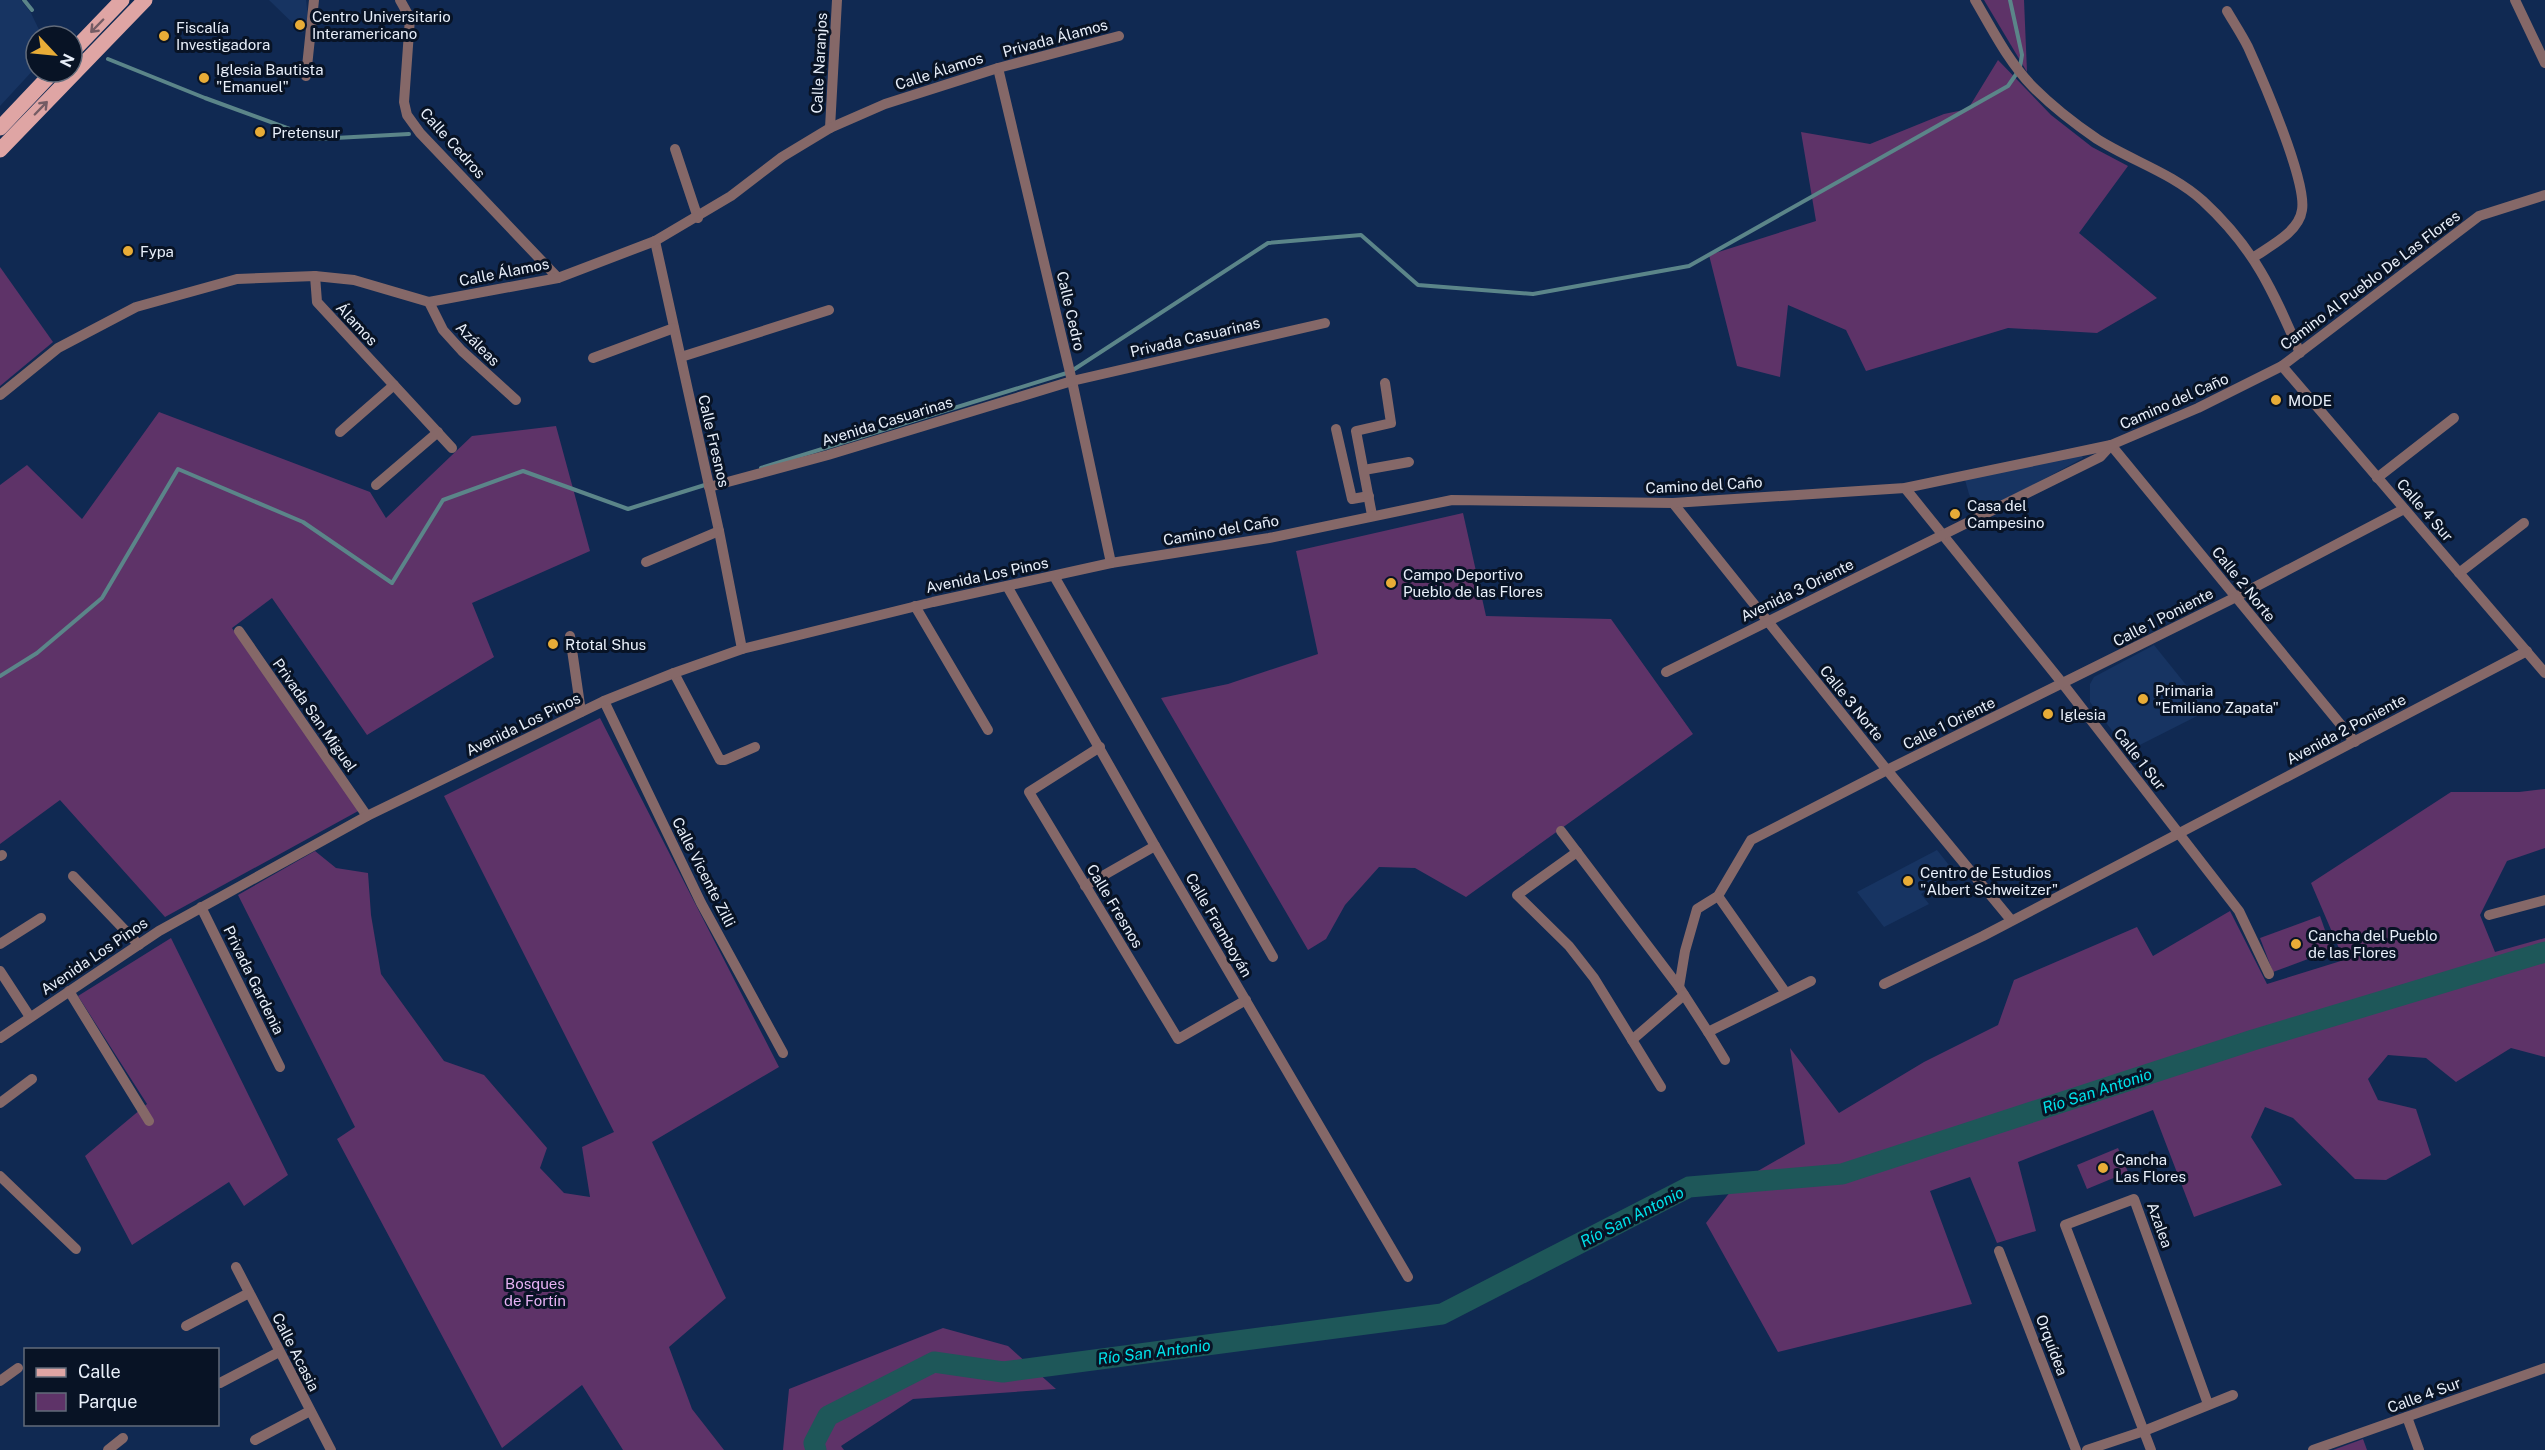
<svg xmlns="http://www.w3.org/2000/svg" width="2545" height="1450" font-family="'Public Sans',sans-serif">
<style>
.built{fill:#173462}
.green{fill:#5e3368}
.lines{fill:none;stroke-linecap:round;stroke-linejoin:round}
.stream{stroke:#5b8589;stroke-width:4}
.river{stroke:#1e5759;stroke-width:21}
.minor{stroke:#856868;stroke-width:10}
.primary{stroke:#dfa5a4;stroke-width:15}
.oneway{stroke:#745c64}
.poi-dot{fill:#e8ac37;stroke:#081325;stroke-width:2}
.labels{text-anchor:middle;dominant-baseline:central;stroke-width:6;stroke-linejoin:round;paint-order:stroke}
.poi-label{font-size:15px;fill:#e8effa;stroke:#081325;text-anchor:start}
.street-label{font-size:15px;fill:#e8effa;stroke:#081325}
.park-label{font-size:15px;fill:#e7b2f4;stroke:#081325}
.water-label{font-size:16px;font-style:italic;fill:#00e1e9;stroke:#081325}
</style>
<rect width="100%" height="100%" fill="#102952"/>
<g class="built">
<path d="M0 0H21L31 13 42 36H36V67L0 106Z"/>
<path d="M269 0H306L308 16 303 33Z"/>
<path d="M2081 453 2083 458 1979 514 1969 494 1965 480Z"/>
<path d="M2154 645 2207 711 2128 751 2090 702V684L2094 677Z"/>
<path d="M1937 850 1952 869 1921 894 1929 904 1884 927 1857 892Z"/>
</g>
<g class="green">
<path d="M1984 0H2024L2027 72Z"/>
<path d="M1998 60 2051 115 2092 147 2128 166 2079 233 2157 298 2097 333 2008 328 1866 371 1846 330 1788 305 1780 377 1737 366 1709 255 1816 221 1801 132 1870 144 1944 114 1968 109Z"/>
<path d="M0 267 53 342 0 386Z"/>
<path d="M159 412 370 492 386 518 472 436 556 426 590 551 472 603 494 657 367 735 272 598 232 628 360 810 165 917 60 800 0 844V485L27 465 82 519Z"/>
<path d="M1463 513 1486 616 1611 619 1693 734 1466 897 1415 868 1379 867 1345 905 1326 939 1308 950 1161 698 1228 684 1318 654 1296 551Z"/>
<path d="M600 718 779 1067 652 1142 726 1298 669 1347 692 1409 724 1450H623L582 1385 502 1448 337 1139 355 1127 238 895 315 851 336 868 368 873 371 915 381 974 444 1061 484 1075 547 1148 540 1168 564 1193 590 1197 582 1147 614 1132 444 796Z"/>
<path d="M2545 789V848L2507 861 2480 915 2495 952 2545 938V1057L2511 1048 2456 1082 2426 1058 2388 1055 2368 1079 2378 1100 2416 1109 2431 1155 2386 1180 2355 1179 2293 1118 2265 1107 2251 1137 2282 1185 2194 1217 2153 1110 2018 1162 2036 1231 1997 1243 1970 1177 1930 1191 1972 1304 1778 1352 1706 1223 1737 1183 1805 1144 1790 1048 1839 1113 1924 1062 1998 1025 2014 980 2137 927 2153 956 2230 911 2267 984 2344 960 2311 883 2451 792H2519Z"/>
<path d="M2320 916 2332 950 2273 972 2260 938Z"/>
<path d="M171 938 288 1175 244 1206 229 1182 132 1245 85 1156 147 1104 78 996Z"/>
<path d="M2118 1148 2128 1172 2087 1189 2077 1165Z"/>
<path d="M943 1328 1008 1346 1056 1389 913 1399 841 1446 844 1450H783L789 1389Z"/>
<path d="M2363 1439 2367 1450H2333Z"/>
</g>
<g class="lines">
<g class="stream">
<path d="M24 0 32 10"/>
<path d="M2010 0 2022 55 2020 67"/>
<path d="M108 59 205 98 317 139 409 134"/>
<path d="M761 468 1070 372 1268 243 1361 235 1418 285 1533 294 1689 266 2008 86 2017 73"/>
<path d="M0 676 37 653 102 598 178 469 303 522 392 583 443 500 523 471 628 509 708 484"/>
</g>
<path class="river" d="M816 1450 814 1443 828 1416 934 1362 1003 1372 1442 1314 1689 1187 1842 1174 2253 1040 2545 952"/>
<g class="minor">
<path d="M400 0 410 18 404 102 407 115 420 133 558 278"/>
<path d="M1975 0C1992 29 2009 63 2033 87 2052 106 2075 124 2097 139 2132 161 2172 173 2203 201 2255 249 2273 291 2300 353"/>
<path d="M2515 0 2545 63"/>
<path d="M2227 11C2234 23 2242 35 2248 47 2262 78 2307 181 2302 210 2299 232 2270 246 2254 257"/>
<path d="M998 68 1072 381 1111 563"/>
<path d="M306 76 314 0"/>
<path d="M830 128 837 0"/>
<path d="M675 149 698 218"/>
<path d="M655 241 719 531 742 649"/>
<path d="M315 276 317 302 452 448"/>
<path d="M429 302 443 330 462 351 516 400"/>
<path d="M681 357 829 310"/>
<path d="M593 358 674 328"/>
<path d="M2282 366 2545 673"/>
<path d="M0 395 58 348 136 307 237 279 315 276 354 280 429 302 558 278 655 241 731 196 782 157 830 128 885 104 998 68 1119 36"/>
<path d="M1336 429 1352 499 1369 496"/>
<path d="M340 432 394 385"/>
<path d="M1364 470 1409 462"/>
<path d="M2377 478 2454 418"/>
<path d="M376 485 438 432"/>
<path d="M709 487 828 455 1072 381 1325 323"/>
<path d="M1905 488 2063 684 2239 911 2269 974"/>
<path d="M1673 503 1887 770 2011 920"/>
<path d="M1372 515 1356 431 1391 423 1385 383"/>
<path d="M646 562 719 531"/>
<path d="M2459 573 2524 523"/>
<path d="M1054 576 1273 957"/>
<path d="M1007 586 1155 846 1408 1277"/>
<path d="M915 606 988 730"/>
<path d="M239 631 367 816"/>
<path d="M570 636 581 712"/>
<path d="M1666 672 2100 457 2111 445 2355 742"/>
<path d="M674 673 720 760H725L755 747"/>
<path d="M604 701 701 903 783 1053"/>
<path d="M1100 747 1029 792 1178 1039 1246 1000"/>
<path d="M1561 831 1679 987 1708 1032"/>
<path d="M1577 852 1517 895 1569 946 1594 978 1661 1087"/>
<path d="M0 856 2 855"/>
<path d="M73 876 139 945"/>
<path d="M1085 886 1155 846"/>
<path d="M1718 896 1786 993"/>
<path d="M201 907 280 1067"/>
<path d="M2489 915 2545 900"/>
<path d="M0 944 41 918"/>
<path d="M0 971 30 1017"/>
<path d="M1884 984 1983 936 2527 651"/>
<path d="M1679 987 1685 951 1697 909 1718 896 1751 840 1887 770 2236 597 2404 509"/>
<path d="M69 991 149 1121"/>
<path d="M0 1038 159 931 367 816 604 701 674 673 742 649 933 602 1111 563 1269 538 1452 500 1673 503 1905 488 2111 445 2198 408 2282 366 2479 216 2545 195"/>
<path d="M1632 1040 1684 995"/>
<path d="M1725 1060 1708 1032 1811 981"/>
<path d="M0 1103 32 1079"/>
<path d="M0 1176 76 1249"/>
<path d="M1999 1251 2076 1450"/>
<path d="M236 1267 331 1450"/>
<path d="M186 1326 249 1293"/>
<path d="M0 1381 18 1368"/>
<path d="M220 1383 279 1352"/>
<path d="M2407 1417 2419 1450"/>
<path d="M255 1440 310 1411"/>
<path d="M108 1450 123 1438"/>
<path d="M2087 1450 2144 1431 2233 1395"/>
<path d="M2151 1450 2065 1225 2134 1199 2208 1404"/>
<path d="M2313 1450 2545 1368"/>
</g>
<g class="primary">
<path d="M72 52 122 0"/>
<path d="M0 128 53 72"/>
<path d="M0 150 145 0"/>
</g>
</g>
<defs><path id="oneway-shaft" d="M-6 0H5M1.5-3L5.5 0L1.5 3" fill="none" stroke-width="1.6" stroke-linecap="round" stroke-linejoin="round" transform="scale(1.5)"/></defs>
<g class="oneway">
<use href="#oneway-shaft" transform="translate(97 26) rotate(134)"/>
<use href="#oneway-shaft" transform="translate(41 108) rotate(-46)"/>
</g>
<g class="poi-dot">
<circle cx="300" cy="25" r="6"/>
<circle cx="164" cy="36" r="6"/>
<circle cx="204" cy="78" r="6"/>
<circle cx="260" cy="132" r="6"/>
<circle cx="128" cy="251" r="6"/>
<circle cx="2276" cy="400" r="6"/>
<circle cx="1955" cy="514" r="6"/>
<circle cx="1391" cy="583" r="6"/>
<circle cx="553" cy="644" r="6"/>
<circle cx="2143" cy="699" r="6"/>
<circle cx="2048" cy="714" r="6"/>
<circle cx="1908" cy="881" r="6"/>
<circle cx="2296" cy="944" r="6"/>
<circle cx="2103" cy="1168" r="6"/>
</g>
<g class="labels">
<g class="poi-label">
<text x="312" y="16">Centro Universitario<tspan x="312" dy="17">Interamericano</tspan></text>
<text x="176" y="27">Fiscalía<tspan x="176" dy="17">Investigadora</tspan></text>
<text x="216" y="69">Iglesia Bautista<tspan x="216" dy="17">"Emanuel"</tspan></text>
<text x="272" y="132">Pretensur</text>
<text x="140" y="251">Fypa</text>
<text x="2288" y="400">MODE</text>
<text x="1967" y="505">Casa del<tspan x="1967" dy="17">Campesino</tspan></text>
<text x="1403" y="574">Campo Deportivo<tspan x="1403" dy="17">Pueblo de las Flores</tspan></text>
<text x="565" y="644">Rtotal Shus</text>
<text x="2155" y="690">Primaria<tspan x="2155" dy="17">"Emiliano Zapata"</tspan></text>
<text x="2060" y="714">Iglesia</text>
<text x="1920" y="872">Centro de Estudios<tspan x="1920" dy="17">"Albert Schweitzer"</tspan></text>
<text x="2308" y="935">Cancha del Pueblo<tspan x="2308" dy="17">de las Flores</tspan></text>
<text x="2115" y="1159">Cancha<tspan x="2115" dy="17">Las Flores</tspan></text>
</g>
<g class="street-label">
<text transform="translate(1055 38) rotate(-15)">Privada Álamos</text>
<text transform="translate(819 63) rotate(-87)">Calle Naranjos</text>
<text transform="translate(939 71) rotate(-18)">Calle Álamos</text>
<text transform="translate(453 143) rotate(48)">Calle Cedros</text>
<text transform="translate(504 272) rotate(-11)">Calle Álamos</text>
<text transform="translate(2370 280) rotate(-37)">Camino Al Pueblo De Las Flores</text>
<text transform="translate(1071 311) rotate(77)">Calle Cedro</text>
<text transform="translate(357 324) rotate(47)">Álamos</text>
<text transform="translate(1195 337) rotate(-13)">Privada Casuarinas</text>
<text transform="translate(478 344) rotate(45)">Azáleas</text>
<text transform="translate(2174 401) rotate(-24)">Camino del Caño</text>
<text transform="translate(887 421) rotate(-17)">Avenida Casuarinas</text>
<text transform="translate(714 441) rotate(77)">Calle Fresnos</text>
<text transform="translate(1704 485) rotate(-3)">Camino del Caño</text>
<text transform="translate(2425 510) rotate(49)">Calle 4 Sur</text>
<text transform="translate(1221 530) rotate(-10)">Camino del Caño</text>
<text transform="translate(987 575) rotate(-12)">Avenida Los Pinos</text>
<text transform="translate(2244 584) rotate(51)">Calle 2 Norte</text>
<text transform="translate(1797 590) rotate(-26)">Avenida 3 Oriente</text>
<text transform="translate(2163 617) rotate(-27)">Calle 1 Poniente</text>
<text transform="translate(1852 703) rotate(51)">Calle 3 Norte</text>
<text transform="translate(315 715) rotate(55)">Privada San Miguel</text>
<text transform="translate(1949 723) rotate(-26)">Calle 1 Oriente</text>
<text transform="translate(523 724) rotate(-26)">Avenida Los Pinos</text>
<text transform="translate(2346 729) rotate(-28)">Avenida 2 Poniente</text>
<text transform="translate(2140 759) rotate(52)">Calle 1 Sur</text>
<text transform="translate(704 872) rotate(63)">Calle Vicente Zilli</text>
<text transform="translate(1115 906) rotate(59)">Calle Fresnos</text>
<text transform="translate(1219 925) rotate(60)">Calle Framboyán</text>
<text transform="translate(94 956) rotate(-34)">Avenida Los Pinos</text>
<text transform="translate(254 980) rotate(64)">Privada Gardenia</text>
<text transform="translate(2160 1225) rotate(70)">Azalea</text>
<text transform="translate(2052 1345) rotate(69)">Orquídea</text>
<text transform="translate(296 1352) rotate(63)">Calle Acasia</text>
<text transform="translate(2424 1395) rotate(-20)">Calle 4 Sur</text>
</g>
<g class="park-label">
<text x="535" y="1283">Bosques<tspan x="535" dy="17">de Fortín</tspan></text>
</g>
<g class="water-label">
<text transform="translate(2097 1091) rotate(-18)">Río San Antonio</text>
<text transform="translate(1632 1217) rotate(-27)">Río San Antonio</text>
<text transform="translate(1154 1352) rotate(-7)">Río San Antonio</text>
</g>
</g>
<rect x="24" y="1348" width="195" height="78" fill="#081325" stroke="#626b7a" stroke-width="1.5"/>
<rect x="36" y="1368" width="30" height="9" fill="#dfa5a4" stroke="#626b7a" stroke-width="1.5"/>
<text x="78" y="1378" font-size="18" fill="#e8effa">Calle</text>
<rect x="36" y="1393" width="30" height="18" fill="#5e3368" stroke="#626b7a" stroke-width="1.5"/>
<text x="78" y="1408" font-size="18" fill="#e8effa">Parque</text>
<g transform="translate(54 54) rotate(116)"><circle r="28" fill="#081325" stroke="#626b7a" stroke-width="1.5"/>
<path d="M0-4.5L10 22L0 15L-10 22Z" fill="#e8ac37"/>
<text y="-9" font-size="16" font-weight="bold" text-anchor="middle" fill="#e8effa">N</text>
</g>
</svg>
